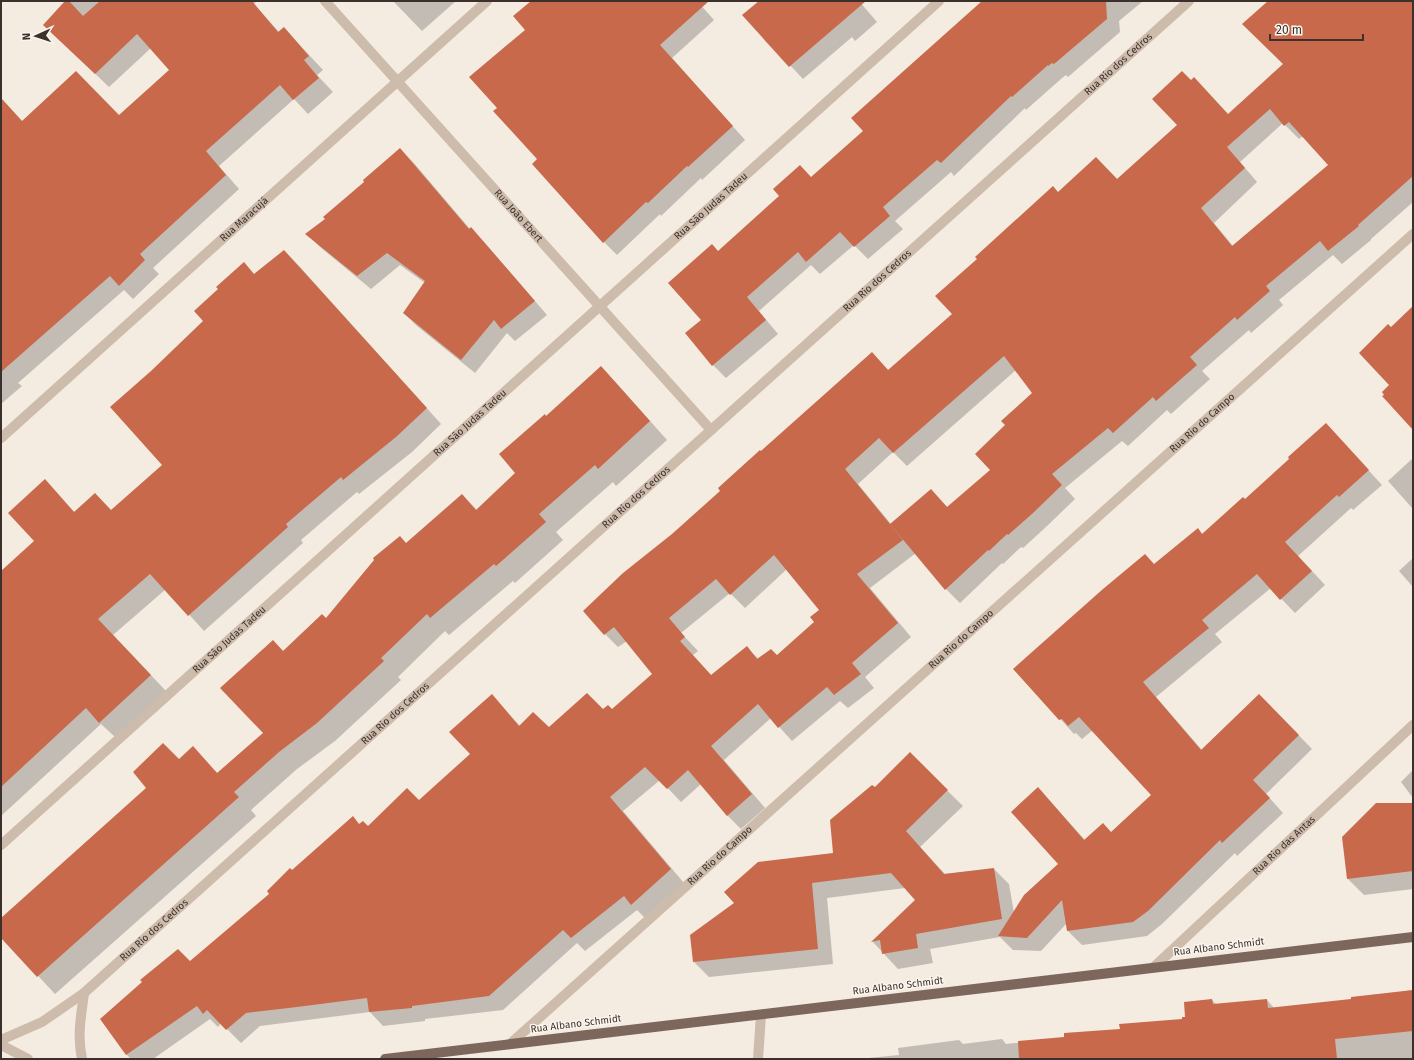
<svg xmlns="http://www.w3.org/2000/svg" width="1414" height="1060" font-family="'Fira Sans',sans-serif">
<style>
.shadow{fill:#0003;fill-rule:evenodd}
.building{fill:#c8694b;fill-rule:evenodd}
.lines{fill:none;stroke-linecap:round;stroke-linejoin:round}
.minor{stroke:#cdbbac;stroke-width:10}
.tertiary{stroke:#cdbbac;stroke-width:10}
.primary{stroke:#7d675c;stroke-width:10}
.labels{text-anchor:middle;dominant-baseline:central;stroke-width:3;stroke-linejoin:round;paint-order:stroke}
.street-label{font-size:10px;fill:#3b302b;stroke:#fbf5ee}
</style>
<rect width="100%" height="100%" fill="#f4ebe1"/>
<g class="shadow">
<path d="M66 1 69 2 70 1H257L254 4 279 32 284 28 323 70 317 75 333 92 308 114 294 99 219 166 239 189 153 268 159 274 133 299 124 290 18 383 22 386 1 404V98L23 122 119 116 171 70 151 48 109 87 58 38Z"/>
<path d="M393 1H456L422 31Z"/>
<path d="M532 1H699L698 2 714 20 672 58 745 140 702 180 701 178 661 216 660 214 617 255 604 242 498 108 526 30Z"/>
<path d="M760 1H859L877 22 855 41 852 37 803 79 743 15Z"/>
<path d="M983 1H1143L1119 21 1120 32 1068 77 1066 75 1062 78 1026 110 1025 108 954 176 951 172 895 221 903 229 868 259 854 245 820 274 811 265 759 311 778 334 726 378 713 365 703 320 719 252 811 178 865 132Z"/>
<path d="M1269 1H1413V202L1371 239V240L1342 264 1333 255 1279 300 1283 305 1251 333 1249 330 1202 371 1210 379 1171 414 1167 410 1128 446 1122 441 1065 488 1075 499 1046 527 1023 548 1021 547 1003 564 1002 563 960 603 946 589 916 553 870 588 911 637 865 677 874 688 848 708 840 701 792 741 771 718 724 760 765 808 741 829 728 816 701 784 681 802 660 780 623 811 684 883 645 918 637 910 585 951 577 943 503 1010 425 1019V1021L383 1026 370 1012 260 1026 241 1043 221 1023 218 1027 210 1019 153 1059H131L127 1055 102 1019 191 962 271 894 292 871 353 818 360 825 368 827 419 801 472 754 492 695 520 726 549 729 603 710H612L653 674 627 641 618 647 605 634 673 534 722 491 761 453 872 353 889 371 954 314 1058 193 1096 158 1118 180 1178 125 1191 81 1229 115 1284 65ZM1283 123 1299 139 1303 136 1330 165 1233 246 1214 223 1257 182 1240 162ZM1016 370 1033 393 1006 426 992 470 948 508 931 490 891 524 858 484 893 452 907 466ZM787 569 820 610 815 622 777 656 759 659 747 648 712 676 693 655 698 651 681 633 730 593 745 608Z"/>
<path d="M400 149 413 162 470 229H471L484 242 547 315 515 341 507 333 475 373 417 326 404 313 425 283 400 265 371 289 320 247 307 234 326 219Z"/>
<path d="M284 251 300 267 441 424 412 452 359 494 357 492 301 540 303 543 204 631 166 589 113 635 166 691 115 737 101 724 1 816V603L35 541 45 480 75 513 112 511 163 465 152 372 254 274Z"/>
<path d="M601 367 618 385 667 440 616 486 613 482 556 532 563 540 515 583 513 581 449 635 445 631 398 677 401 680 335 741 297 769 251 810 256 816 55 994 1 936V920L193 748 218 774 264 733 273 641 283 651 326 619 406 544 462 495 477 510 517 473 547 417Z"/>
<path d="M1339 438 1382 485 1353 510 1351 508 1298 556 1325 585 1295 613 1271 588 1215 634 1222 642 1156 697 1202 750 1273 709 1312 749 1266 794 1283 813 1237 856 1235 853 1162 924 1147 936 1082 945 1068 931 1067 923 1041 951 1013 950 1000 937 930 949 933 963 898 969 873 942 916 900 905 888 827 898 833 964 709 977 694 962 834 854 875 788 910 754 963 806 920 847 945 874 994 869 1009 884 1014 913 1059 864 1038 788 1085 840 1112 833 1152 795 1093 730 1082 739 1076 733 1074 734 1015 669 1154 565 1198 529 1203 535 1245 501Z"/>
<path d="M1413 458V509L1388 481Z"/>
<path d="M1413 558V587L1399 571Z"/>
<path d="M1413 770V798L1401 782Z"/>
<path d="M1413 804V889L1364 895 1347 878Z"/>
<path d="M1413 990V1059H858L899 1055 898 1048 959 1040 963 1044 1002 1039 1006 1044 1065 1038 1121 1030 1183 1020 1212 1000 1217 1005 1267 1000 1275 1009 1352 1000Z"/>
</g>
<g class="building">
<path d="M65 1H69L83 16 100 1H252L278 32 284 27 309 56 304 60 319 78 293 100 280 85 206 151 226 175 140 254 145 260 119 286 110 276 1 372V98L22 121 76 71 119 115 169 70 137 34 95 74 43 25Z"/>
<path d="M531 1H709L660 45 733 126 688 167 687 166 648 203 646 202 603 243 532 164 537 159 493 111 497 108 469 77 525 30 513 16Z"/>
<path d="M759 1H866L789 67 742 15Z"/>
<path d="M982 1H1106L1107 19 1054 64 1052 63 1048 66V65L1012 97 1011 96 941 163 937 160 883 207 890 216 854 247 840 232 806 262 798 252 747 297 766 320 712 366 685 333 701 320 668 283 712 244 718 251 779 196 773 189 800 165 811 177 863 131 851 118Z"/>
<path d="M1268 1H1413V176L1358 225 1359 226 1328 251 1320 241 1266 286 1270 291 1237 320 1235 317 1190 357 1197 365 1156 401 1153 397 1113 433 1108 428 1052 474 1062 485 1033 513 1008 535 1007 534 989 551 988 550 945 590 890 524 931 489 947 507 990 470 975 454 1005 425 1001 421 1032 393 1004 356 893 453 879 438 845 469 903 540 857 574 898 623 852 663 861 674 834 695 827 687 778 728 758 704 711 746 752 794 727 816 688 770 667 789 645 767 610 797 671 869 631 905 624 896 571 938 563 930 489 996 412 1006V1008L369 1012 367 998 297 1007 246 1013 226 1030 207 1010 203 1014 197 1006 126 1055 100 1019 142 982 140 980 178 949 190 961 269 894 267 891 290 868 292 870 353 816 359 824 363 821 368 826 407 788 419 800 470 754 449 732 492 694 519 726 533 712 549 727 587 693 603 709 608 705 612 709 652 674 614 627 604 635 583 611 623 573 672 534 720 491 718 488 760 450 761 451 872 352 888 370 952 314 935 296 977 259 975 257 1053 186 1058 192 1096 157 1117 179 1177 125 1152 99 1182 71 1191 80 1194 77 1228 114 1283 64 1242 24ZM1270 109 1284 126 1289 122 1328 165 1232 246 1201 208 1245 168 1227 147ZM774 555 819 610 810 617 814 622 777 655 771 649 757 659 747 646 711 675 680 641 685 637 669 618 716 579 730 595Z"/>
<path d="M400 148 469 229 471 227 535 301 501 329 494 320 461 360 403 313 425 281 387 253 357 276 305 234 325 219 323 217 364 182 363 180Z"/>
<path d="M284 250 427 408 396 437 343 480 341 477 286 524 288 527 188 616 150 574 98 619 151 675 99 723 86 708 1 787V571L34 541 8 513 45 479 74 512 95 493 111 510 162 465 110 407 151 371 203 321 194 311 218 289 216 287 244 262 254 274Z"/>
<path d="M1413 306V430L1382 396 1384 395 1382 392 1389 385 1359 353 1388 324 1391 327Z"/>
<path d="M601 366 650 421 598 469 595 465 539 514 546 522 496 566 494 564 430 618 427 614 381 658 384 661 317 723 279 752 234 792 239 797 37 977 1 938V918L146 788 133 772 163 743 179 759 193 746 217 773 263 733 220 688 273 640 283 651 322 614 326 618 374 560 373 558 400 536 406 543 462 494 476 510 515 473 499 454 545 414 546 416Z"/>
<path d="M1326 423 1369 470 1339 497 1337 495 1285 542 1312 571 1280 600 1257 574 1202 620 1209 628 1143 682 1201 750 1259 694 1299 735 1253 780 1270 798 1222 843 1220 840 1148 911 1133 922 1067 931 1062 900 1027 938 998 936 1024 895 1058 864 1011 812 1038 787 1084 840 1103 823 1111 832 1151 795 1079 717 1068 726 1062 719 1059 720 1013 669 1103 589 1145 554 1154 564 1198 528 1202 534 1243 497 1245 499 1289 459 1288 457Z"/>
<path d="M910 752 948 790 906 831 944 874 994 868 1002 919 916 934 918 948 882 954 880 940 871 942 915 900 891 873 812 883 818 949 693 962 690 935 734 903 724 892 758 862 833 853 830 820 872 785 875 787Z"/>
<path d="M1376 803H1413V871L1347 879 1342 837Z"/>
<path d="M1413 990V1031L1335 1039 1337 1059H1019L1018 1041 1064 1037V1033L1120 1029 1119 1024 1182 1019V1017H1185L1184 1002 1212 999 1213 1004 1267 999 1268 1008 1351 999V997Z"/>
</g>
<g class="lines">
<g class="minor">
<path id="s1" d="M325 1 711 430"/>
<path id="s2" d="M1 438 487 1"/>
<path id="s3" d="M1 845 939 1"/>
<path id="s4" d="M1154 967 1413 725"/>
<path id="s5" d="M1 1040 42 1022 84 993 1189 1"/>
<path id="s6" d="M510 1044 1413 234"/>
<path d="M82 1059C77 1035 81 1017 84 993"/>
<path d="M758 1059 761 1015"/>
</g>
<path class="tertiary" d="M1 1045 28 1059"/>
<path class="primary" d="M385 1059 1413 937"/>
</g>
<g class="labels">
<g class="street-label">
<text stroke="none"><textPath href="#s5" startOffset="1486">Rua Rio dos Cedros</textPath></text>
<text stroke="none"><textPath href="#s3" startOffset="955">Rua São Judas Tadeu</textPath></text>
<text stroke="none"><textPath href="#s1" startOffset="289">Rua João Ebert</textPath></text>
<text stroke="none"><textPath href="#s2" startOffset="327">Rua Maracujá</textPath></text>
<text stroke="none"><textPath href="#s5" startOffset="1162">Rua Rio dos Cedros</textPath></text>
<text stroke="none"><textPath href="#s3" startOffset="631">Rua São Judas Tadeu</textPath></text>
<text stroke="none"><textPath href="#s6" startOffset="930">Rua Rio do Campo</textPath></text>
<text stroke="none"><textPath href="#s5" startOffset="838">Rua Rio dos Cedros</textPath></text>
<text stroke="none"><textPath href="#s6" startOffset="606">Rua Rio do Campo</textPath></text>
<text stroke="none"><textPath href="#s3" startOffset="307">Rua São Judas Tadeu</textPath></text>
<text stroke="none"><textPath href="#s5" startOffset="514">Rua Rio dos Cedros</textPath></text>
<text stroke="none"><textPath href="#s4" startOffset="178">Rua Rio das Antas</textPath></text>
<text stroke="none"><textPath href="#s6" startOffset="282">Rua Rio do Campo</textPath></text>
<text stroke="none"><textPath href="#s5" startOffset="190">Rua Rio dos Cedros</textPath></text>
<text transform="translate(1219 947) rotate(-7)">Rua Albano Schmidt</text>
<text transform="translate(898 986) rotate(-7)">Rua Albano Schmidt</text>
<text transform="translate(576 1024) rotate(-7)">Rua Albano Schmidt</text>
</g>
</g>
<rect width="1414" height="1060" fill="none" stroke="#3b302b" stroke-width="4"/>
<g transform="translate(36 36) rotate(267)" stroke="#fbf5ee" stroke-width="3" paint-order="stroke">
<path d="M0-3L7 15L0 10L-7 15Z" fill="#3b302b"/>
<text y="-6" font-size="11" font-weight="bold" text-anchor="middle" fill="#3b302b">N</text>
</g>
<path d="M1270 34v6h93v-6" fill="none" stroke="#3b302b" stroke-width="2"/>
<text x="1276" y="34" font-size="12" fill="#3b302b" stroke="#fbf5ee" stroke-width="3" paint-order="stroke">20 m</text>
</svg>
